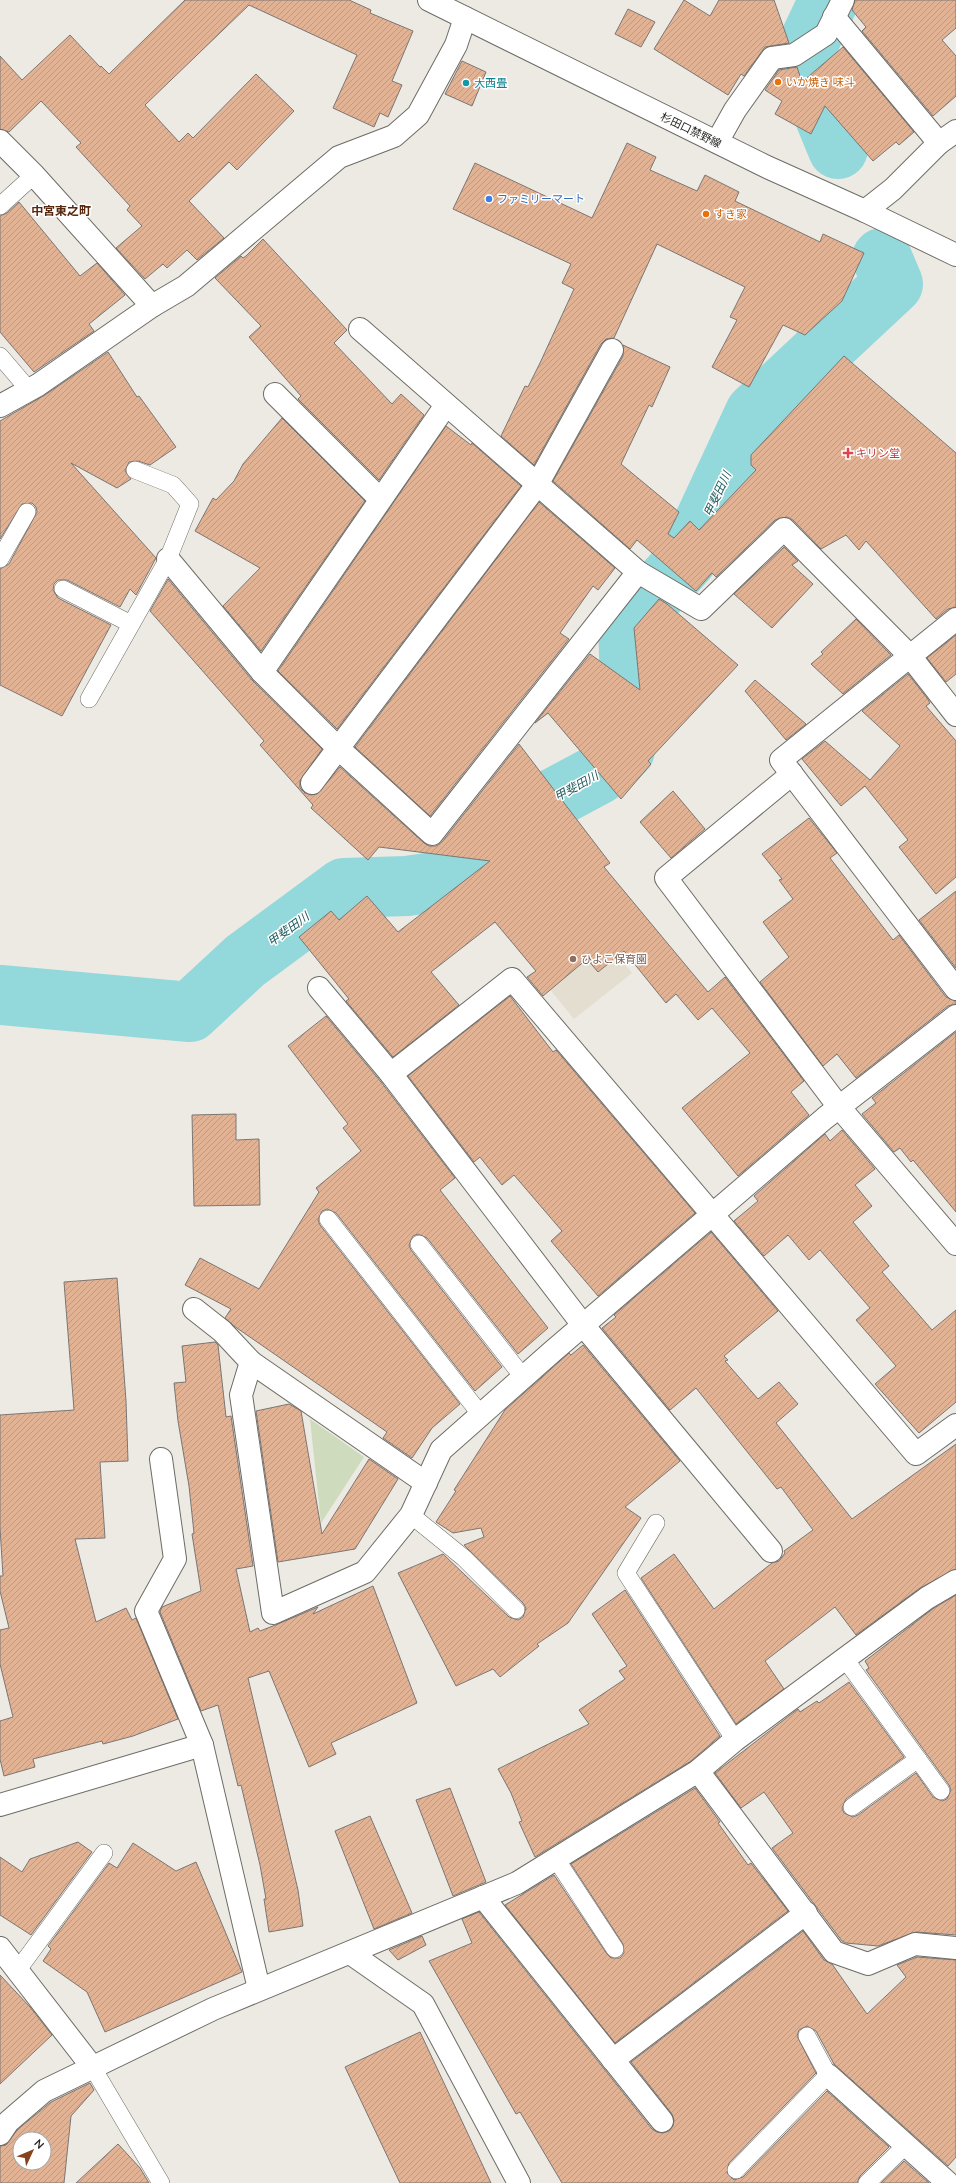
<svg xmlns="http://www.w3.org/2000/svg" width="956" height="2183" font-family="Mulish,'Noto Sans JP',sans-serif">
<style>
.built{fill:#e3ded0}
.park{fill:#cedcbd}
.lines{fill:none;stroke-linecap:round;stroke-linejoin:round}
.river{stroke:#93d8db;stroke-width:60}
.building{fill:url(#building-hatch);stroke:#7c7673;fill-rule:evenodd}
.lane-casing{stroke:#6e6c66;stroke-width:18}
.street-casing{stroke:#6e6c66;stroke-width:24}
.secondary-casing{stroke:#6e6c66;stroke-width:24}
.lane{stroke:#fff;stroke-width:17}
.street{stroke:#fff;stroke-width:22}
.secondary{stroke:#fff;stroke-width:22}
.food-dot{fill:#e8710a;stroke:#fff;stroke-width:1.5}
.culture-dot{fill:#0f9aa8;stroke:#fff;stroke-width:1.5}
.shop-dot{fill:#3f7fe0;stroke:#fff;stroke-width:1.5}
.health-dot{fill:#e0444e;stroke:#fff;stroke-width:1.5}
.education-dot{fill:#8d6e63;stroke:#fff;stroke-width:1.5}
.labels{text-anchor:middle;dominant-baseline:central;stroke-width:3;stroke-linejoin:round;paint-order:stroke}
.food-label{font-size:11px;fill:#c56008;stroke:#fff;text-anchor:start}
.culture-label{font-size:11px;fill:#0d838f;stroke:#fff;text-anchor:start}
.street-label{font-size:11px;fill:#262523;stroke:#fff}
.shop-label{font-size:11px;fill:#366cbe;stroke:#fff;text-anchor:start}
.health-label{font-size:11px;fill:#be3a42;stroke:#fff;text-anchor:start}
.education-label{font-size:11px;fill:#785e54;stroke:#fff;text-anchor:start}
.neighbourhood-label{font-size:12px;font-weight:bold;fill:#57270e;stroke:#fff}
.water-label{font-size:12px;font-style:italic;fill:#1d585a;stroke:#fff}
</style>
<defs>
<pattern id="building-hatch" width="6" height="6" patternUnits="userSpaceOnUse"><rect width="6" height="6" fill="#e2b295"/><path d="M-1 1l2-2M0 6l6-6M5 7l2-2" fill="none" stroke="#c29980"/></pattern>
</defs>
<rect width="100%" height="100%" fill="#eceae3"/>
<path class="built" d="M573 898 632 973 574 1019 514 945Z"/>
<path class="park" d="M310 1419 364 1457 321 1523Z"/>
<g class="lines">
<g class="river">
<path d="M829 0 801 59 838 149"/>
<path d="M0 995 190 1012 245 961 344 888 407 886 462 878 499 850 528 812 599 774 625 750 631 714 628 624 687 559 755 413 893 284 882 258"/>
</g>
</g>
<g class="building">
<path d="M185 0H349L371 10 370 13 413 31 392 81 402 85 388 117 380 113 374 127 333 108 357 55 249 5 145 105 179 142 188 133 193 138 256 74 294 111 237 170 229 162 189 201 224 238 197 260 187 250 167 268 163 264 145 279 116 248 142 226 127 210 130 206 76 147 81 143 41 101 9 132 0 129V56L22 80 70 35 100 67 101 66 109 74Z"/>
<path d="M684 0 710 16 719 0H774L789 43 765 47 744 76 741 74 728 95 654 49Z"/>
<path d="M855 0H956V28L942 40 956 56V96L933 116 862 31 866 27 852 10Z"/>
<path d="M628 9 655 22 641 47 615 34Z"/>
<path d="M843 47 914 132 899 145 896 142 873 161 825 106 811 134 775 114 782 101 765 90 779 70 797 67 802 82Z"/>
<path d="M462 61 486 72 472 106 445 94Z"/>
<path d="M627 143 656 157 650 170 697 191 705 175 739 192 735 201 820 242 823 234 864 253 842 301 805 335 783 325 749 387 712 367 737 320 730 317 745 287 657 244 614 338 606 339 601 344 534 465 501 436 525 386 528 387 540 363 574 289 562 283 571 264 453 209 475 163 592 218Z"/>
<path d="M19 202 80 276 97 263 125 295 89 324 94 331 34 372 0 332V216L7 213Z"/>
<path d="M263 239 347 330 334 343 392 404 401 394 424 415 379 480 298 399 301 396 249 337 261 326 215 278 241 256 243 258 246 256Z"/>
<path d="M623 345 670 367 652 407 649 405 621 464 679 512 668 534 674 538 690 521 699 530 756 470 751 465V455L844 356 956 453V607L948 609 936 619 866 541 859 550 846 535 821 549 793 520 787 517 775 520 716 577 712 573 696 591 637 540 630 549 553 481 623 356Z"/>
<path d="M108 352 137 397 139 396 176 447 150 465 138 461 129 462 125 471 131 479 117 488 71 463 156 558 136 595 130 589 120 607 67 580H58L54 584 53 590 58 598 111 625 62 716 0 685V569L9 564 37 512 36 507 32 503 22 504 0 539V421L45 395Z"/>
<path d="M282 418 365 501 261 651 223 606 260 568 195 531 213 498 216 500 234 481 243 464Z"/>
<path d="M446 426 471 445 472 443 521 486 337 729 278 671Z"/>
<path d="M539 502 615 568 598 590 593 586 560 633 569 639 430 816 355 747Z"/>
<path d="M784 547 798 561 792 565 813 584 772 628 734 594Z"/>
<path d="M168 579 252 680 322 749 300 781V788L305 793 311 795 317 794 340 767 424 843 429 846H436L442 842 519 744 610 863 604 867 708 992 725 977 804 1081 791 1092 809 1115 738 1176 682 1108 750 1053 712 1008 698 1020 676 994 666 1003 624 951 598 972 587 959 543 996 527 977 536 971 495 922 431 972 459 1005 393 1057 346 1001 349 999 299 937 331 911 339 920 367 896 398 932 490 861 379 847 368 860 311 808 313 805 260 745 264 741 150 611Z"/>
<path d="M659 599 667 604 738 665 648 761 651 764 621 799 548 713 535 723 590 654 640 690 634 628Z"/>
<path d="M856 619 891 655 843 694 811 664 823 654 821 652Z"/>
<path d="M956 635V674L946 682 927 658Z"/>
<path d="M908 674 927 698 930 703 926 706 956 741V877L936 894 899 847 908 840 865 786 841 806 802 759 825 741 870 780 900 746 862 711Z"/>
<path d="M755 680 806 724 786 740 745 691Z"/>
<path d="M673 791 705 829 671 858 640 822Z"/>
<path d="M809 818 837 853 830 858 893 940 899 935 946 997 956 1001V1004L948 1006 856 1078 837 1054 823 1066 760 982 789 957 763 922 793 899 779 880 782 879 762 854Z"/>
<path d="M956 891V968L919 920Z"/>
<path d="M510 996 553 1052 556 1050 695 1213 598 1296 551 1241 562 1231 514 1175 502 1185 480 1157 474 1162 408 1076Z"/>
<path d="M326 1016 381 1082 455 1178 440 1190 548 1328 518 1354 427 1238 418 1234 413 1236 409 1245 411 1250 502 1367 475 1391 336 1213 327 1209 322 1211 318 1220 320 1225 460 1404 432 1428 412 1458 383 1438 387 1432 234 1326 225 1318 231 1309 185 1285 200 1258 259 1289 319 1192 316 1188 361 1151 343 1128 348 1124 288 1046Z"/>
<path d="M956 1032V1212L913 1160 911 1162 900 1148 894 1152 862 1114 876 1103 872 1098Z"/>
<path d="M236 1114V1140L259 1139 260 1205 194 1206 192 1115Z"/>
<path d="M842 1130 875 1169 855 1185 872 1206 853 1222 889 1266 882 1272 932 1330 956 1310V1402L919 1433 875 1384 896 1366 856 1320 870 1308 820 1250 809 1260 788 1235 764 1256 734 1221 758 1201 754 1196 825 1134 830 1141Z"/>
<path d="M711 1232 778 1311 724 1356 728 1360 725 1361 758 1399 779 1382 798 1404 776 1423 852 1519 956 1444V1569L920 1588 856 1635 835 1607 765 1661 784 1689 736 1724 641 1578 674 1554 714 1609 772 1563 779 1561 785 1553 784 1551 813 1530 781 1487 777 1489 696 1388 670 1410 602 1328 616 1317 614 1315Z"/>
<path d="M117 1278 126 1401 128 1461 100 1462 105 1538 75 1539 96 1622 126 1608 132 1620 136 1618 178 1719 133 1736 103 1744 102 1741 33 1759 35 1767 4 1776 0 1759V1721L13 1717 0 1664V1630L9 1628 0 1591V1576H3L0 1528V1415L74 1410 64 1282Z"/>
<path d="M215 1342 218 1345 226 1417 231 1416 253 1566 236 1569 250 1632 258 1628 260 1631 278 1624 318 1607 313 1614 373 1586 417 1703 331 1743 336 1754 309 1767 269 1671 248 1678 298 1890 303 1926 269 1932 264 1899H266L260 1865 241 1785 238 1786 218 1705 201 1711 160 1612 162 1607 201 1591 192 1534 194 1533 189 1486 178 1421 174 1383 186 1382 182 1346Z"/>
<path d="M583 1345 680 1461 625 1507 641 1518 568 1623 537 1644 539 1646 500 1677 493 1669 456 1686 398 1573 443 1554 509 1617 518 1620 523 1617 526 1608 523 1603 464 1545 484 1537 481 1528 453 1533 436 1522 456 1491 454 1490 505 1410 569 1353 571 1355Z"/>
<path d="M289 1404 301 1411 322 1534 369 1459 398 1479 355 1549 278 1562 256 1411Z"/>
<path d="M625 1590 720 1736 691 1761 535 1857 519 1822 522 1821 511 1793 498 1769 589 1724 579 1710 625 1679 619 1671 627 1666 592 1614Z"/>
<path d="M956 1595V1935L916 1932 878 1946 846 1943 842 1941 772 1848 793 1833 764 1792 741 1808 715 1773 798 1709 800 1712 817 1701 819 1703 849 1682 904 1757 846 1799 842 1808 844 1813 853 1817 858 1815 916 1773 933 1797 942 1801 947 1799 951 1790 949 1785 866 1670 869 1668 865 1661 934 1608Z"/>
<path d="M450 1788 486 1882 453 1896 416 1800Z"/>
<path d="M695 1788 720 1822 718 1823 748 1865 751 1863 788 1911 615 2043 505 1905 554 1875 607 1954 611 1958H620L624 1953 623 1944 571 1864Z"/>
<path d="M370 1816 412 1913 374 1929 335 1831Z"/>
<path d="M78 1842 92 1852 31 1935 0 1915V1857L22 1872 30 1859Z"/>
<path d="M133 1843 176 1871 196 1862 242 1972 105 2032 87 1992 43 1961 51 1949 48 1946 109 1863 117 1868Z"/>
<path d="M479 1912 652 2129 657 2132 663 2133 669 2131 673 2126 674 2120 672 2114 631 2062 803 1931 824 1960 832 1964 867 2014 906 1977 897 1965 917 1957 956 1960V2157L948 2166 834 2064 816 2031 807 2026 799 2030 797 2036 816 2073 729 2163 727 2173 734 2180 743 2177 827 2091 889 2147 860 2176 857 2183H562L520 2112 516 2114 429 1961 472 1943 462 1919Z"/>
<path d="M422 1936 426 1945 398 1960 389 1950Z"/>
<path d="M0 1975 30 2007 52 2035 0 2084Z"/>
<path d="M420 2032 491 2183H400L345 2067Z"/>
<path d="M90 2083 94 2090 71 2116 64 2183H0V2146L6 2145 17 2130 51 2102ZM20 2139H44V2163H20Z"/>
<path d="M118 2144 140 2168 149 2183H76Z"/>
<path d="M904 2161 929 2183H881Z"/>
</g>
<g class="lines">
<g class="lane-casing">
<g id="lane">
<path d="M0 206 34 175"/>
<path d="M0 356 29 390"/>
<path d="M0 559 27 512"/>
<path d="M63 589 131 624"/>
<path d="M89 699 168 559 190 504 173 485 135 470"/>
<path d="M328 1219 481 1415"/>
<path d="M419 1244 523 1377"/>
<path d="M411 1515 464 1558 516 1610"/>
<path d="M656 1523 626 1573 735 1740"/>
<path d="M845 1659 941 1791"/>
<path d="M852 1807 918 1759"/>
<path d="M556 1859 615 1949"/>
<path d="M17 1971 104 1853"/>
<path d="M93 2068 161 2183"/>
<path d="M736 2170 828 2075 807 2036"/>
<path d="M867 2183 906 2145"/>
</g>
</g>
<g class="street-casing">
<g id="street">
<path d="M834 17 939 143"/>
<path d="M0 141 34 175 152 306"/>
<path d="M717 142 735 110 772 58 794 55 826 34 843 0"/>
<path d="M865 211 893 189 939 143 956 131"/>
<path d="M360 329 638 572 701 609 784 529 910 656 956 715"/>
<path d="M275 394 380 499"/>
<path d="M0 406 38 385 152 306 186 286 339 157 394 136 418 115 456 45 465 18"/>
<path d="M168 559 262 672 338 748 432 834 638 572"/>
<path d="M956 619 781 760 956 989"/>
<path d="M262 672 446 405"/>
<path d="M792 774 666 878 839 1107 956 1244"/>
<path d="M312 783 537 485 612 350"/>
<path d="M319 988 391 1074 583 1325 771 1551"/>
<path d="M391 1074 512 979 916 1454 956 1425"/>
<path d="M194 1309 222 1331 251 1362 426 1483"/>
<path d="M251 1362 241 1395 273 1613 365 1572 411 1515 441 1450 553 1351 825 1118 956 1016"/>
<path d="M161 1459 175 1559 146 1611 202 1745 259 1989"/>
<path d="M698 1771 834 1952 868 1964 915 1944 956 1948"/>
<path d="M0 1805 202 1745"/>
<path d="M483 1897 662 2121"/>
<path d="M0 1948 93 2068"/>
<path d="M350 1953 423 2004 519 2183"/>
<path d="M613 2060 806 1913"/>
<path d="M828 2075 948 2183"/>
<path d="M0 2134 8 2122 44 2091 213 2009 517 1883 698 1771 735 1740 927 1598 956 1581"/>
</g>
</g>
<g class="secondary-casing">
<path id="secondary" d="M429 0 767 167 865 211 956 255"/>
</g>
<use href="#lane" class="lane"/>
<use href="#street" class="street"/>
<use href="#secondary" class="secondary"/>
</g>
<g class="food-dot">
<circle cx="778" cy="82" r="4"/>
<circle cx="706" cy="214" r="4"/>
</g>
<circle class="culture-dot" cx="466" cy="83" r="4"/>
<circle class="shop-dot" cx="489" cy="199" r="4"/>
<path class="health-dot" d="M846 447h4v4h4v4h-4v4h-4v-4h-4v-4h4z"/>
<circle class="education-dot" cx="573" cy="959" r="4"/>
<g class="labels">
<g class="food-label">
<text x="786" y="82">いか焼き 味斗</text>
<text x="714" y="214">すき家</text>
</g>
<g class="culture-label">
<text x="474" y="83">大西畳</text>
</g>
<g class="street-label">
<text transform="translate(691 130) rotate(26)">杉田口禁野線</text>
</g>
<g class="shop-label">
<text x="497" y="199">ファミリーマート</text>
</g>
<g class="health-label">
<text x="856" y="453">キリン堂</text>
</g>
<g class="education-label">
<text x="581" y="959">ひよこ保育園</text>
</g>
<g class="neighbourhood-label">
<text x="61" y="210">中宮東之町</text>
</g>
<g class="water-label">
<text transform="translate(717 494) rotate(-65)">甲斐田川</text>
<text transform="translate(576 786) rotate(-29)">甲斐田川</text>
<text transform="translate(288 929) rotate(-36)">甲斐田川</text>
</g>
</g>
<g transform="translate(32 2151) rotate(46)"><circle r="19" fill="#ffffff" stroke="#a8a8a7"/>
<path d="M0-3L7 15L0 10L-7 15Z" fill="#87411d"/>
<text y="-6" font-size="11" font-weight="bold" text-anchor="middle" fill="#262523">N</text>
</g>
</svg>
